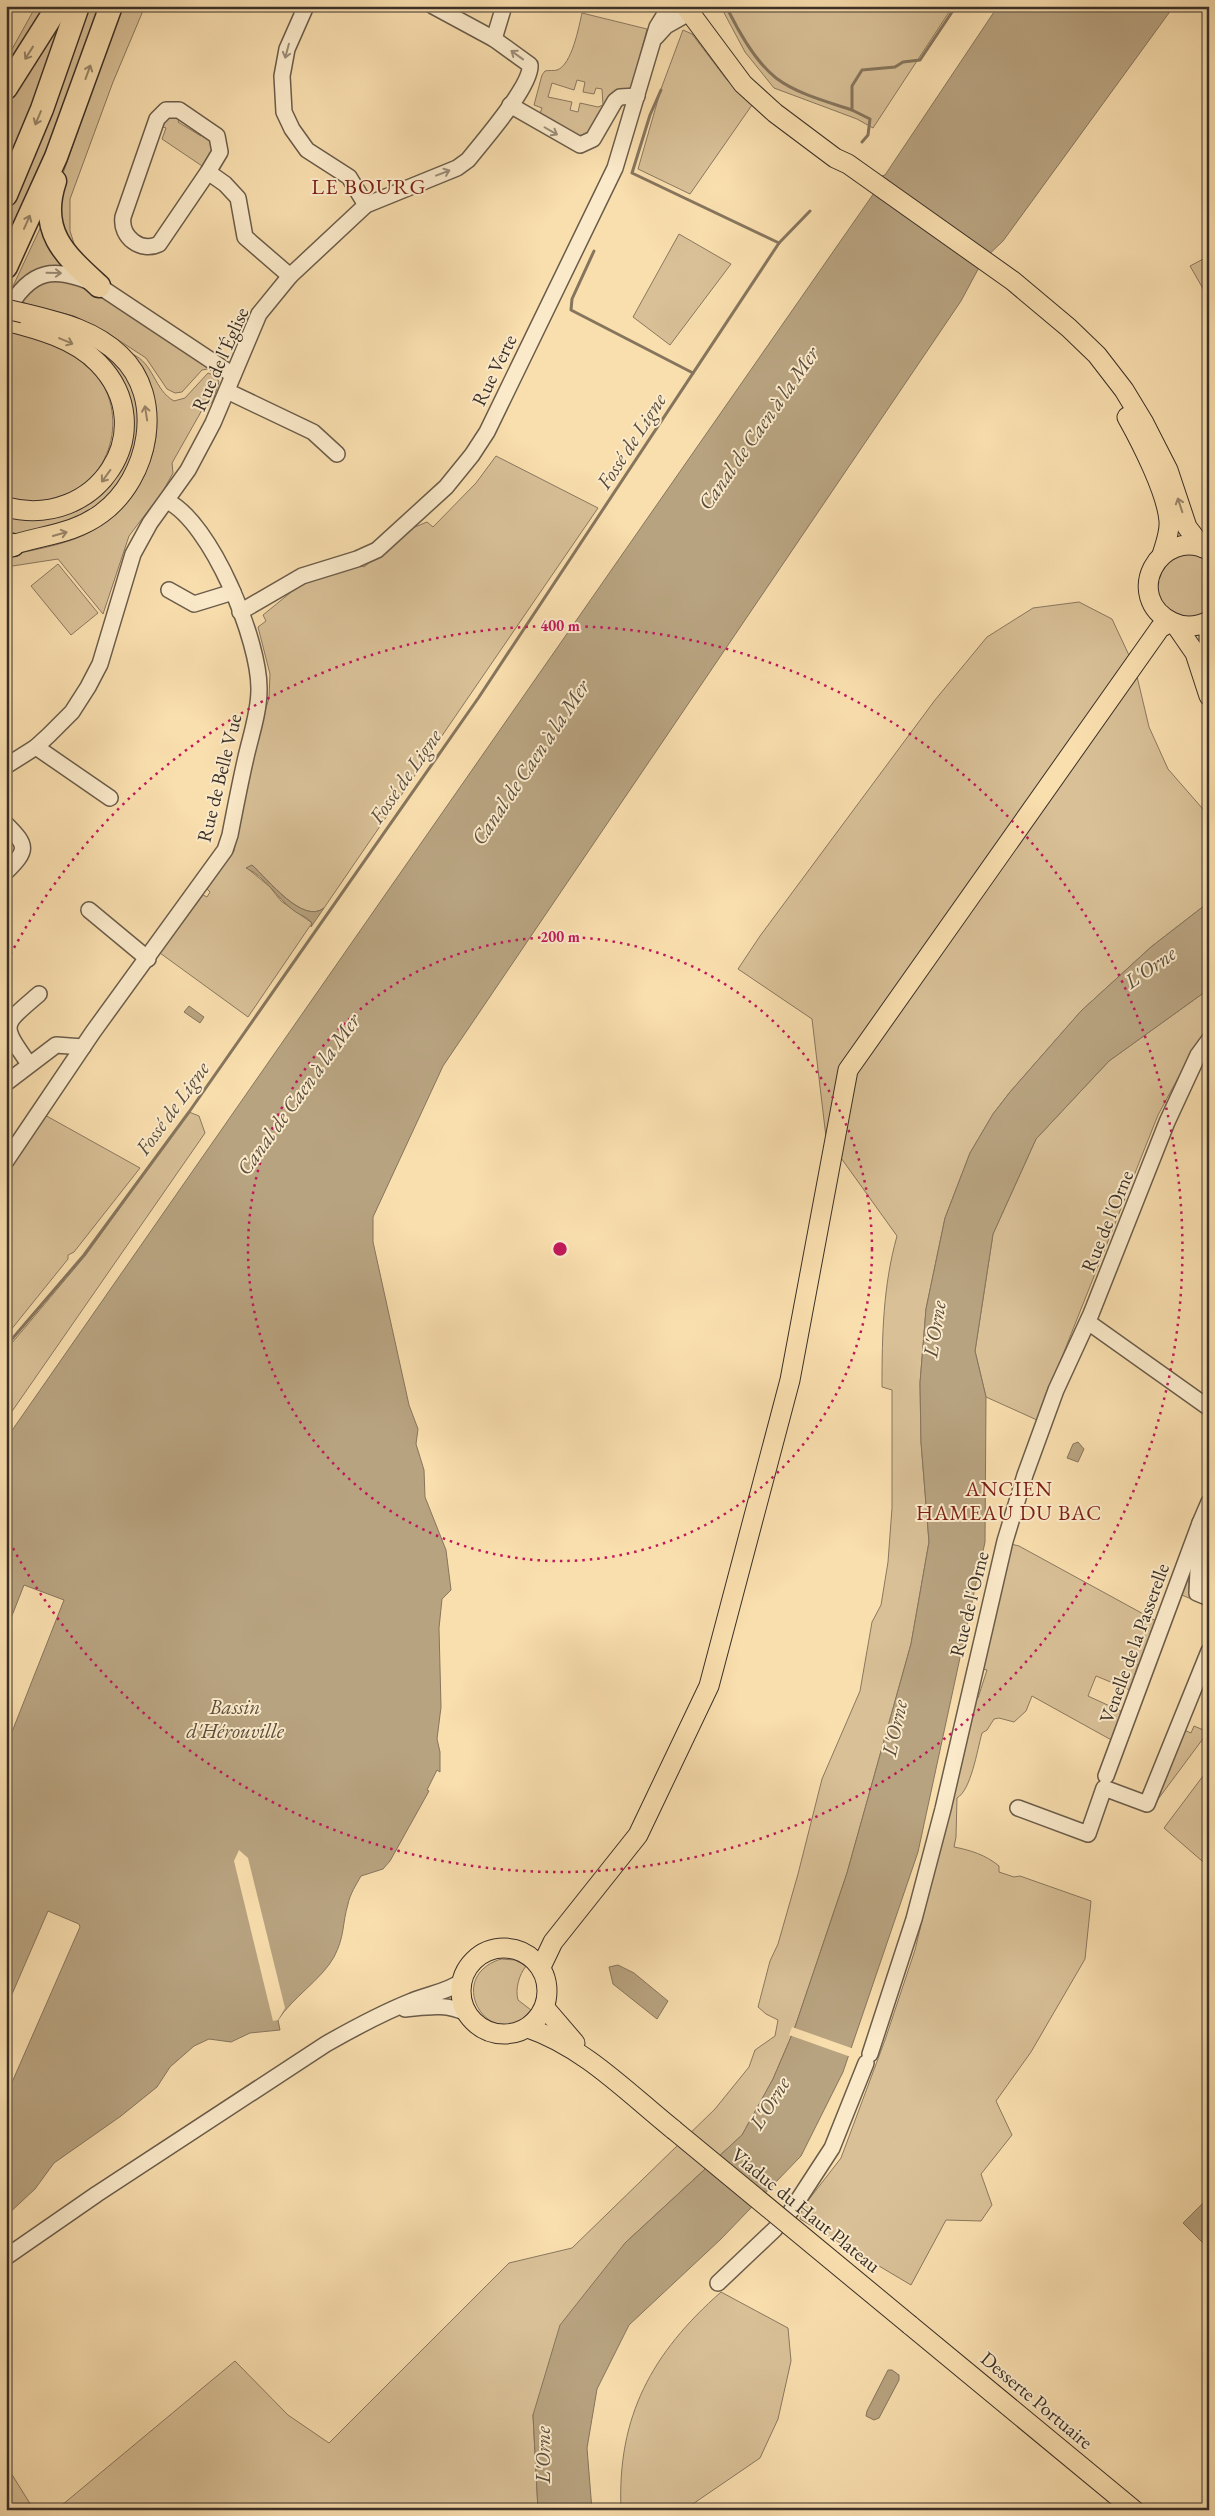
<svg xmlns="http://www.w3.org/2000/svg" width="1215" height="2516" font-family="'EB Garamond',serif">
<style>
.green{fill:#d9c097;stroke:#8a7860;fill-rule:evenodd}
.water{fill:#b8a380;stroke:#86755d}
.pier{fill:#f9deae}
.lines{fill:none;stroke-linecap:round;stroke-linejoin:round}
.stream{stroke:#86755d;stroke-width:3}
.minor-casing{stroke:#6a5c4a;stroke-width:18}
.major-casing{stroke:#3b3028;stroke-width:21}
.highway-casing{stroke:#3b3028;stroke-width:25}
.minor{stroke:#fbeaca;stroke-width:15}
.major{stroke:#f9deae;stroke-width:19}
.highway{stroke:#f9deae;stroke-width:22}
.major-bridge-casing{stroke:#3b3028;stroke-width:21;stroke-linecap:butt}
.major-bridge{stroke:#f9deae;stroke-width:19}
.oneway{stroke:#9b8d79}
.oneway2{stroke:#9a876b}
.ring{fill:none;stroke:#c2185b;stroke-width:2.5;stroke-dasharray:2.5 5}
.labels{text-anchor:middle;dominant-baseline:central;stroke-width:4;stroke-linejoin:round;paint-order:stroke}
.street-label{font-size:20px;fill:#3b3028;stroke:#fbeaca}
.water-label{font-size:21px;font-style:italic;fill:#5a4d3e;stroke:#fbeaca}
.neighbourhood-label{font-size:21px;letter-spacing:1px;fill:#7a1f14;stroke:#fbeaca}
.quarter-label{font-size:22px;letter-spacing:1px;fill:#7a1f14;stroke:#fbeaca}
.centre{fill:#c2185b;stroke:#fbeaca;stroke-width:2.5}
.ring-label{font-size:15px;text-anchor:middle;font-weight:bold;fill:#c2185b;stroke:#fbeaca;stroke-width:4;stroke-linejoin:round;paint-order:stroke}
</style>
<rect width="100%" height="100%" fill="#f9deae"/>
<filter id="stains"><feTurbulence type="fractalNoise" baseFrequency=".004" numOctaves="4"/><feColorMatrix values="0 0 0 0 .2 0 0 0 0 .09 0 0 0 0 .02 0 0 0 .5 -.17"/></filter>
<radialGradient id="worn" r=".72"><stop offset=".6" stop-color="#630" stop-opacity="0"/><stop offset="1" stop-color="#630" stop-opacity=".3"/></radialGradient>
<g class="green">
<path d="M36 6H50L6 76V60Z"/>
<path d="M64 6 59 37 6 171V98Z"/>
<path d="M85 6H103L90 48 6 252V210L21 178Z"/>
<path d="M122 6H145L113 82 70 199V231L80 262 71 253 55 196Z"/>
<path d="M724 6H953L873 128 857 119 774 88 745 52 722 9Z"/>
<path d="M582 13 647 29 631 89 586 136 576 135 539 116 542 108 534 105 542 75 545 71C549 70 554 71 557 70 572 65 579 26 582 13ZM577 80 585 82 583 92 594 94 596 88 602 89 603 105 598 107 580 103 578 112 570 110 572 102 548 97 552 83 574 90Z"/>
<path d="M683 30 692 34 727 80 752 105 690 194 638 169 661 89Z"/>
<path d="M169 115 182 116 178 122 201 136 204 131 211 136 215 149 205 168 162 139 166 128 160 126Z"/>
<path d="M44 220 69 264 7 299Z"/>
<path d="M679 234 731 264 670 345 633 317Z"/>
<path d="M1209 256V299L1190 266Z"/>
<path d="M38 278 79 280 209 366 208 369 202 370 182 392 175 393 167 389 146 358 106 332 74 316 15 301Z"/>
<path d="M6 329C33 337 62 343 83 361 131 400 119 475 62 497 50 501 37 504 24 502 18 501 12 498 6 496Z"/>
<path d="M99 347C137 376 146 411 132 456 128 471 119 490 106 502 80 524 38 531 6 540V516C47 527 99 513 119 472 123 463 121 434 121 422 122 386 126 377 97 351Z"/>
<path d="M132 354C154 363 154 390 174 401L185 398 208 373 216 376 219 382 213 401 202 410 172 463 173 473 163 491 129 536 103 614 58 559 6 567V556C32 550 60 546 84 535 130 513 165 457 155 406 151 386 142 371 132 354Z"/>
<path d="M496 456 598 508 324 908C303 925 268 879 252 865L247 868 270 887 281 901 312 923 248 1017 160 953 203 895 207 897 210 892 207 889 234 851 250 761 269 698 270 674 258 627 266 621 263 615 301 584 358 564 364 567 410 529 427 522 433 527 476 483Z"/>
<path d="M1196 552 1209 558V614L1188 620 1162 609 1154 582 1168 558Z"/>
<path d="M58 564 98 613 71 635 31 586Z"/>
<path d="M1079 602 1112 619 1135 668 1149 727 1168 769 1209 816V902L1151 947 1081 1011 1010 1092 993 1114 970 1153 945 1218 926 1309 920 1383 921 1442 929 1542 911 1644 847 1873 794 2030 773 2079 742 2135 625 2243 533 2415 538 2510H56L235 2361 288 2415 329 2443 509 2263 572 2248 715 2109 749 2067 755 2050 775 2036 778 2020 766 2014 758 2007 770 1961 778 1944 798 1874 822 1779 860 1691 872 1622 881 1605 888 1562 892 1508V1390L882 1387C882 1335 883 1286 897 1236L826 1137 812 1019 738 969 760 936 935 700 987 637 1033 608Z"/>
<path d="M1209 989V1029L1198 1041 1158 1115 1037 1420 986 1397 975 1351 993 1234 1036 1139 1109 1061Z"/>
<path d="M189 1112 199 1116 205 1133 6 1420V1350L85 1256Z"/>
<path d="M43 1114 140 1168 74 1252 68 1255V1259L6 1336V1169Z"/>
<path d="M1011 1544 1019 1546 1158 1622 1143 1666 1138 1664 1130 1690 1096 1676 1088 1696 1127 1714 1115 1742 1032 1696 1026 1711 1014 1722 999 1718 994 1719 987 1730 982 1733C977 1751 971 1790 957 1798L956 1837 954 1847C970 1850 986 1855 999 1866V1872L1014 1877 1020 1876 1091 1901 1085 1959 1031 2052 996 2101 1012 2135 981 2174 992 2205 981 2221 946 2220 911 2285 800 2219 803 2207 841 2158 885 2040 915 1950 975 1700 978 1698 987 1670 979 1668Z"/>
<path d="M1189 1568V1591L1196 1601 1177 1593Z"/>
<path d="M1194 1726 1208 1732 1153 1806 1184 1730 1191 1733Z"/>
<path d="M1209 1768V1867L1164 1828Z"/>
<path d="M501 1959 515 1960 526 1966C519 1975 515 1989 518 2000L531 2010C528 2013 524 2018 520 2021 483 2042 447 1976 501 1959Z"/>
<path d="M721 2292 788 2328 791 2361 778 2419 760 2458 684 2510H621C617 2416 652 2353 721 2292Z"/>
<path d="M6 2465 34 2510H6Z"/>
</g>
<g class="water">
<path d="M998 6H1174L1003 241 983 260 961 301 443 1066 373 1217V1242L409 1405 418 1429 416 1444 424 1470 425 1497 446 1550 451 1590 442 1599 439 1628 441 1707 437 1739 440 1752V1772L437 1770 427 1790 429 1791 390 1861 383 1869 361 1876C356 1885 350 1894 348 1904 342 1924 345 1936 334 1957 322 1979 292 1998 278 2020L280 2030 250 2033 231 2042 209 2039 194 2046 170 2067 157 2087 121 2116 54 2163 35 2189 6 2216V2096L80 1927 79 1924 48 1911 6 2008V1747L64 1600 24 1585 6 1631V1439L874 193 879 177 885 175Z"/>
<path d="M252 865C267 879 303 925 324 908L311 927 312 923C308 917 299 915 293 910 276 897 266 877 246 868Z"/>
<path d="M1209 902V989L1109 1061 1036 1139 993 1234 975 1351 986 1397 985 1542 918 1852 843 2072 801 2156 721 2239 629 2325 597 2389 587 2448 592 2510H538L533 2415 560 2325 625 2243 742 2135 773 2079 794 2030 847 1873 911 1644 929 1542 921 1442 920 1383 926 1309 945 1218 970 1153 993 1114 1010 1092 1081 1011 1151 947Z"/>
<path d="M189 1006 204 1017 200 1023 184 1012Z"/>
<path d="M1078 1442 1084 1449 1078 1462 1067 1458 1073 1444Z"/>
<path d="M618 1965 634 1973 668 2001 657 2019 613 1984 609 1967Z"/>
<path d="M1209 2197V2249L1183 2223Z"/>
<path d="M888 2370H892L899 2375V2380L879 2418 874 2420 866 2416 867 2411Z"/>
</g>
<g class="pier">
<path d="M239 1850 248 1858 285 2008 278 2020 273 2021 234 1861Z"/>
<path d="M792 2027 854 2049 851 2057 789 2035Z"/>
</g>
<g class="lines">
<g class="stream">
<path d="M731 6 729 12C740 34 757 63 776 78 797 94 828 102 852 110"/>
<path d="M661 90 650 115 632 173 779 243"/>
<path d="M862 142 868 135 870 119 852 110V86L862 70 895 67 903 62 920 60 956 6"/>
<path d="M594 251 572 299 571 310 693 373"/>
<path d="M6 1346 84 1255 189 1112 479 697 779 243 810 211"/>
</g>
<g class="minor-casing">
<g id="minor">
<path d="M306 6 287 49 282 76 284 112 292 129 307 150 349 177 366 205"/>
<path d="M656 37 666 26 689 13 691 6"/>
<path d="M494 39 504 6"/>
<path d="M510 105 580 145 593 139 615 101 620 97 637 96"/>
<path d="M208 172 159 244C141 253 120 237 123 217L157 119 166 110H179L217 136 220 152 208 172 225 184 238 198 245 237 290 276"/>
<path d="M6 313C30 268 55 265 99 286L233 375"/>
<path d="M227 391 313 432 337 454"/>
<path d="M169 590 194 604 233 592"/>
<path d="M240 612 302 576 357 559 377 550 446 487 472 455 487 432 615 168 657 27 670 6"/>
<path d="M36 747 110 798"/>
<path d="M6 766 36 747 49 735 72 712 88 687 100 664 133 554 150 523 188 470 213 423 259 314 290 276 366 205 457 168 468 160C482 142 532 86 530 65L494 39 433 6"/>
<path d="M6 824C28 846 28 850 6 872"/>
<path d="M89 910 148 959"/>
<path d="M29 1064C0 1023 2 1026 39 994"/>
<path d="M6 1083 56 1045 83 1047"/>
<path d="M6 1161 93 1032 225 850 230 835C235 809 240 783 246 757 251 735 259 712 259 690 260 641 211 522 167 501"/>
<path d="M1088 1322 1209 1408"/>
<path d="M1209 1502 1200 1523 1197 1593 1209 1598"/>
<path d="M1106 1776 1200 1523"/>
<path d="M1018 1808 1088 1834 1104 1788 1147 1804 1209 1651"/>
<path d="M405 2009C427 2007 446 2003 466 2013"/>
<path d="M870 2054 914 1919 943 1809 1005 1541 1025 1475 1056 1390 1091 1314 1167 1122 1198 1055 1209 1040"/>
<path d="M791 2211 832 2148 866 2063"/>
<path d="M6 2257 97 2194 326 2044C354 2028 382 2013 412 2001 428 1994 448 1992 462 1981"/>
<path d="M718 2283 775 2229"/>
</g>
</g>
<g class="major-casing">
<g id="major">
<path d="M685 6 743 84 775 113 835 158 848 164 1013 281 1069 328 1097 355 1124 390 1144 423 1168 470 1187 527 1203 548"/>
<path d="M6 321C38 329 75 339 98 363 164 430 96 531 6 507"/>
<path d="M1127 417C1141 442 1167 493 1169 521 1170 533 1165 544 1162 555"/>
<path d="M6 547C40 535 73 535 102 513 149 478 166 398 120 355 93 329 59 322 23 313"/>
<path d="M1209 550C1159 526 1122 597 1172 622 1184 628 1197 627 1209 621"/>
<path d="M1175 624 1195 653 1209 696"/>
<path d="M1209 633V650"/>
<circle cx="504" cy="1991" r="43"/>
<path d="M541 1967 553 1942 638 1835 709 1686 790 1380 848 1070 1160 628 1171 622"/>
<path d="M545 2008 575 2043"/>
<path d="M528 2028C584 2047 628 2093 674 2130"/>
<path d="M910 2325 1134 2510"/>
</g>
</g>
<g class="highway-casing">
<g id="highway">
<path d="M6 88 58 6"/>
<path d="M55 181C38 232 65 255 99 286"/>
<path d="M6 195 42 109 78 6"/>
<path d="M6 267 56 157 111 6"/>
<path d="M6 546 13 545"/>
</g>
</g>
<use href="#minor" class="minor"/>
<use href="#major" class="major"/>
<use href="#highway" class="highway"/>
<g class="major-bridge-casing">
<g id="major-bridge">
<path d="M6 309 23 313"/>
<path d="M674 2130 910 2325"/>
</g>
</g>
<use href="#major-bridge" class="major-bridge"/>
</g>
<defs><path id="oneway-shaft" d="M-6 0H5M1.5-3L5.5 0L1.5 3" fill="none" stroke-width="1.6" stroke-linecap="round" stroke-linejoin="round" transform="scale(1.25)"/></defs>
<g class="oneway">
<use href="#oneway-shaft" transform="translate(287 51) rotate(105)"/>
<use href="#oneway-shaft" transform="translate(517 55) rotate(-144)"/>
<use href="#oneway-shaft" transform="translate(551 131) rotate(30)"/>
<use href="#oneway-shaft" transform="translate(443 173) rotate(-21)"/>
<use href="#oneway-shaft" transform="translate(54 273) rotate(1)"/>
</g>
<g class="oneway2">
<use href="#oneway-shaft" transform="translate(29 53) rotate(122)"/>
<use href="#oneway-shaft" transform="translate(88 72) rotate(-70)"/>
<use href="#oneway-shaft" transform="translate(38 118) rotate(113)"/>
<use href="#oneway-shaft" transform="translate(27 222) rotate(-66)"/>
<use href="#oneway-shaft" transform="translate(66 341) rotate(23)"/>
<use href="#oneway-shaft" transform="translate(146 413) rotate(-99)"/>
<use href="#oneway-shaft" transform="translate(106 476) rotate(126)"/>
<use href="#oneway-shaft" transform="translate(1180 505) rotate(-108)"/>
<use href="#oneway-shaft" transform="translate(60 534) rotate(-16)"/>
</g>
<g class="ring">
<circle cx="560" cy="1249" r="312"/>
<path d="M7 961A623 623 0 1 1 7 1537"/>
</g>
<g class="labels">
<g class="street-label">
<text transform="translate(220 359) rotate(-66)">Rue de l'Église</text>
<text transform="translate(494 370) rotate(-64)">Rue Verte</text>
<text transform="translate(219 778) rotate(-76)">Rue de Belle Vue</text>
<text transform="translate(1107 1221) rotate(-68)">Rue de l'Orne</text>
<text transform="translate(969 1604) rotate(-76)">Rue de l'Orne</text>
<text transform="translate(1134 1643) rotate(-70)">Venelle de la Passerelle</text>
<text transform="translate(806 2210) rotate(39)">Viaduc du Haut Plateau</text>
<text transform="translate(1037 2400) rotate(40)">Desserte Portuaire</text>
</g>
<g class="water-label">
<text transform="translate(758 428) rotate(-55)">Canal de Caen à la Mer</text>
<text transform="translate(631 441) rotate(-57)">Fossé de Ligne</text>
<text transform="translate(530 762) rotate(-56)">Canal de Caen à la Mer</text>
<text transform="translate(405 776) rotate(-55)">Fossé de Ligne</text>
<text transform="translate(1150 967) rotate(-35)">L'Orne</text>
<text transform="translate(298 1094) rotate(-54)">Canal de Caen à la Mer</text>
<text transform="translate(172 1108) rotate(-54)">Fossé de Ligne</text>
<text transform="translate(934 1329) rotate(-81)">L'Orne</text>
<text x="235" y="1706">Bassin<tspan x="235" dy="24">d'Hérouville</tspan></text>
<text transform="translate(894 1728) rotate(-78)">L'Orne</text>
<text transform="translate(769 2103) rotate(-58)">L'Orne</text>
<text transform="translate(542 2455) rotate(-90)">L'Orne</text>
</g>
<g class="neighbourhood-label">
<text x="1009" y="1488">ANCIEN<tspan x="1009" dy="24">HAMEAU DU BAC</tspan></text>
</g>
<g class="quarter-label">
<text x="369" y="186">LE BOURG</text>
</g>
</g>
<circle cx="560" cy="1249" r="8" class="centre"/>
<g class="ring-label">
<text x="560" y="631">400 m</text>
<text x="560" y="942">200 m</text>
</g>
<rect width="1215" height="2516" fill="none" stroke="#f9deae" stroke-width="25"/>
<rect x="8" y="8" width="1200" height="2501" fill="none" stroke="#3b3028" stroke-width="2.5"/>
<rect x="12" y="12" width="1190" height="2491" fill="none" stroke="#3b3028"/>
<rect width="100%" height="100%" filter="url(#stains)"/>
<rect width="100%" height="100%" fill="url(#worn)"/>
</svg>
